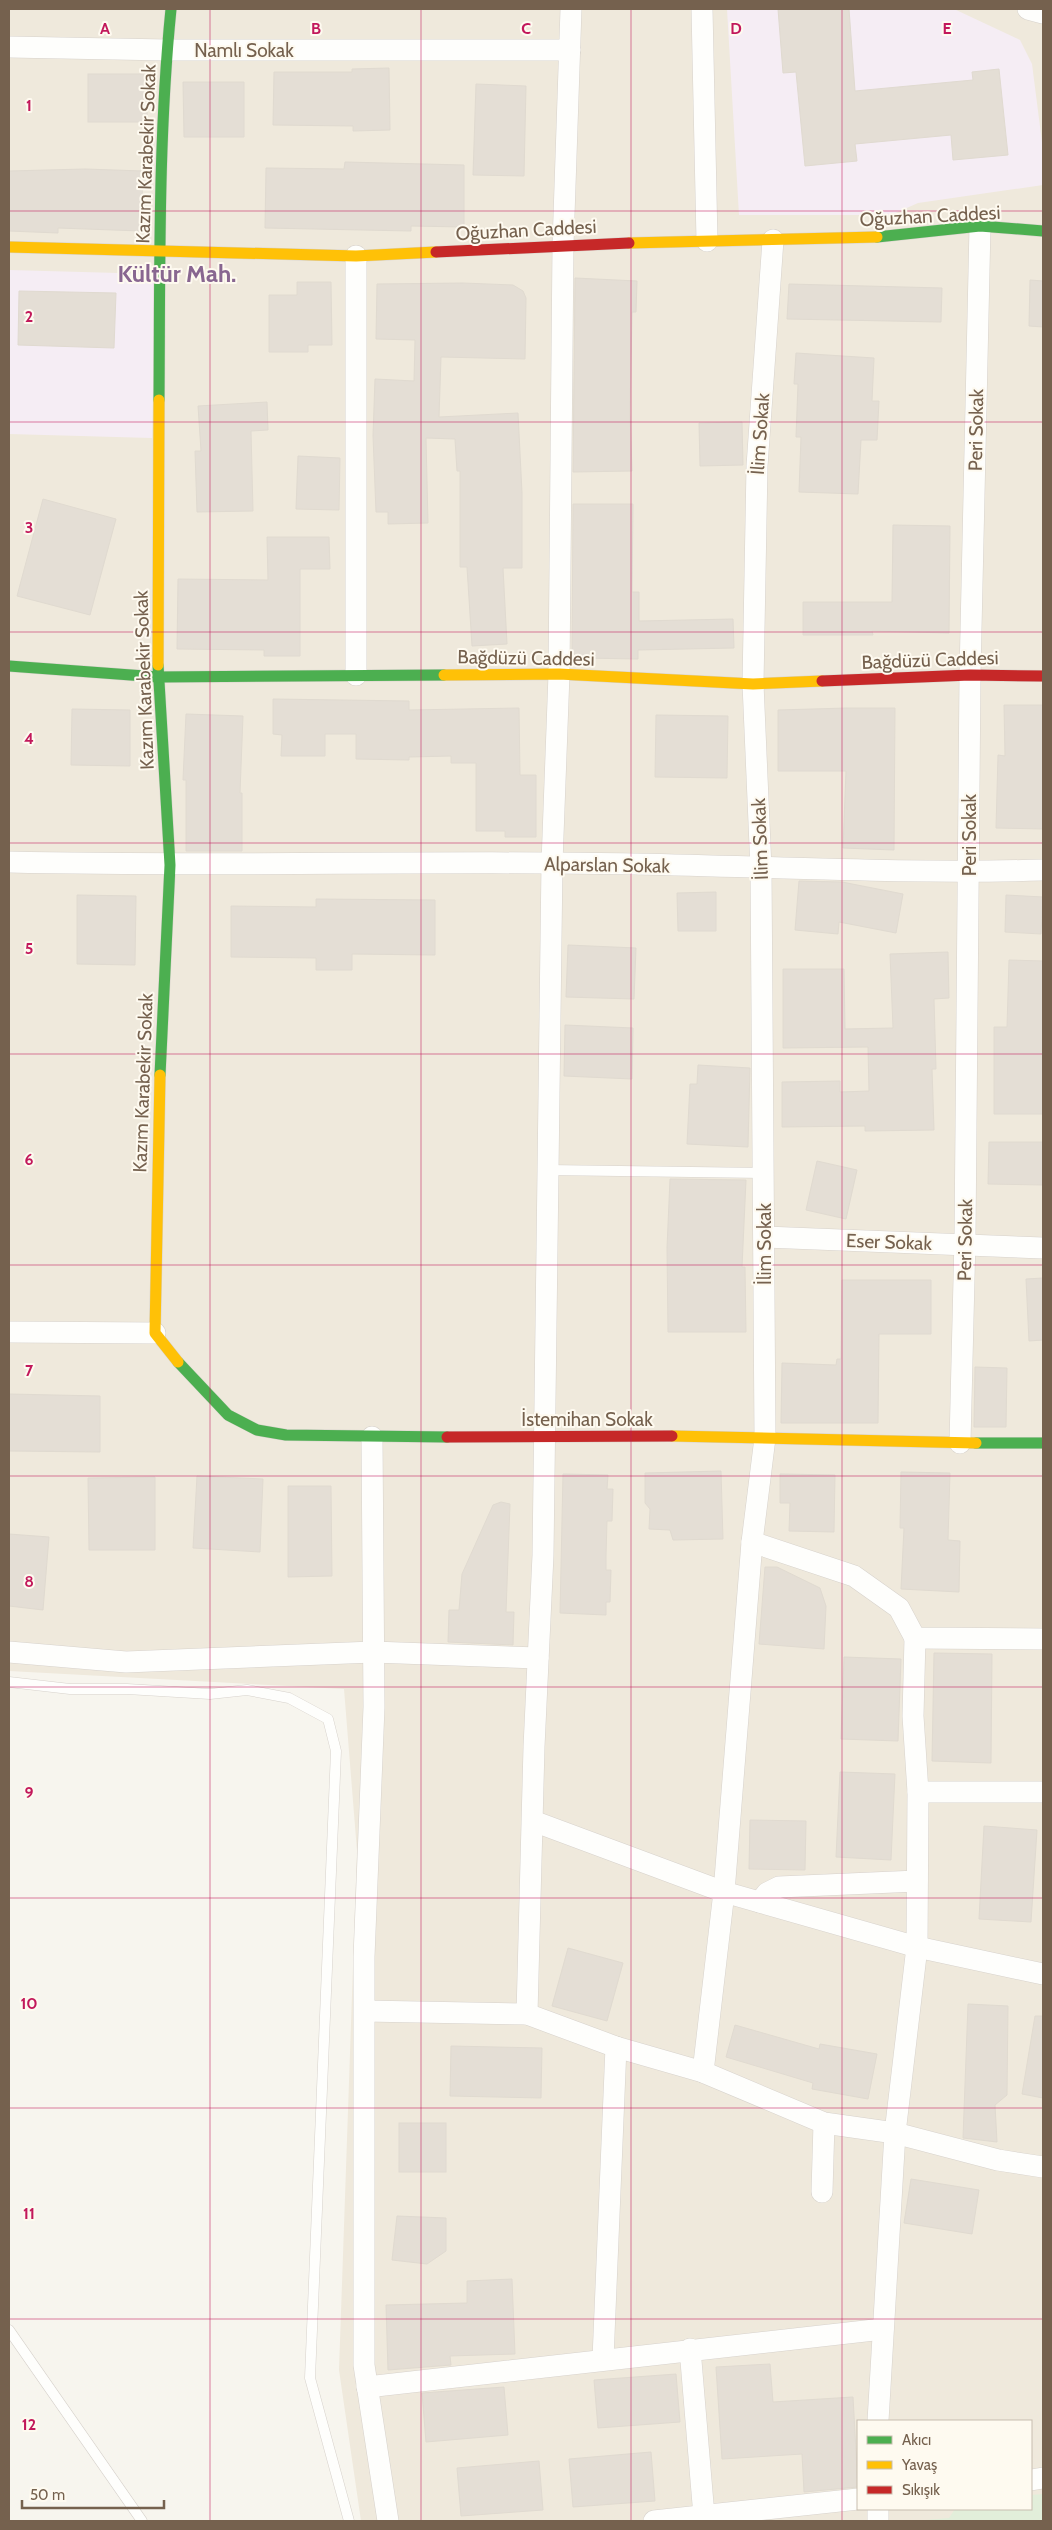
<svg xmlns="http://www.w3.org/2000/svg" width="1052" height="2530" font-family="Cabin,sans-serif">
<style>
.residential{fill:#efe9dc;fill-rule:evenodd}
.education{fill:#f5edf4}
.green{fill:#e2eeda}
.building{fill:#e4ded5;stroke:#e0dad0}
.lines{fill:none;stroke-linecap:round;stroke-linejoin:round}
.lane-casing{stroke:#d7d2cc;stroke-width:11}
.street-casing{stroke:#d7d2cc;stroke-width:22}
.fast-casing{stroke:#d7d2cc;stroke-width:12}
.slow-casing{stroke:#d7d2cc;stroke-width:12}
.jam-casing{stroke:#d7d2cc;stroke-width:12}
.lane{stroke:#fefefc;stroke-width:10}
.street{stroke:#fefefc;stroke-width:21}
.fast{stroke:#4caf50;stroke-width:11}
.slow{stroke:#ffc107;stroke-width:11}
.jam{stroke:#c62828;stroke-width:11}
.grid{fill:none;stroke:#c2185b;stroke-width:1;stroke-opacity:0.55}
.labels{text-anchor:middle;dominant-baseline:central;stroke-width:4;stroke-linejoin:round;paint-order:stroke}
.street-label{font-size:19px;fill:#75614e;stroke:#fefaf0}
.district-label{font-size:24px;font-weight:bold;fill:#886690;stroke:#fefaf0}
.grid-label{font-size:16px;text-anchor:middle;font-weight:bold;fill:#c2185b;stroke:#fefaf0;stroke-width:4;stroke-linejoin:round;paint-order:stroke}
</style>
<rect width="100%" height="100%" fill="#f7f5ee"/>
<path class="residential" d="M9 9H1043V2521H361L339 2370 357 1851 344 1689 9 1671ZM858 2421H1031V2509H858Z"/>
<g class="education">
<path d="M727 9H954L1020 40 1032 64 1043 150V185L918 203 891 215H739Z"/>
<path d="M9 270 155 274 152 438 9 434Z"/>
</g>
<path class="green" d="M1043 2494V2521H914L949 2518 955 2509H1031V2495Z"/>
<g class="building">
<path d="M778 9H849L855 91 973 80 972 72 999 69 1008 155 953 160 951 135 855 144 857 161 805 166 796 72 783 73Z"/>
<path d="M389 68 390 130 353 131V126L273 125 274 72H352V69Z"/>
<rect x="88" y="74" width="59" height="48"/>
<path d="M183 82H244V137H184Z"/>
<path d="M476 84 526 86 524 176 473 175Z"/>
<path d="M345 162 464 165V227L411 226V231L265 228 266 168 344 169Z"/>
<path d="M85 169 143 171 141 231 58 228V233L9 231V171Z"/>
<path d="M575 278 637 281 636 312H632L630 413 632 471 573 472Z"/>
<path d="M1030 280 1043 281V327L1029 326Z"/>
<path d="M297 282H331L332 345H308V352H269V295H297Z"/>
<path d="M463 283 513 285 523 291 526 298 525 359 441 357 439 417 518 413 522 493V568H503L507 644 472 646 467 567H460V471H457L455 439 426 438 428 523 388 524V512H376L373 436 375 379 414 381 415 340 376 339 377 284Z"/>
<path d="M789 284 942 288 941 322 787 319Z"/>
<path d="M19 291 116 293 114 348 18 345Z"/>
<path d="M796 353 874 358 872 401H879L877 440H861L858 494 799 492 801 437H796L798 384H794Z"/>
<path d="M267 402 268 430 251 431 253 511 197 512 195 451H201L198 406Z"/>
<path d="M742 422 743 465 700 466 699 423Z"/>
<path d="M298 456 340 458 339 510 296 509Z"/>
<path d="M43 499 116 519 90 615 17 596Z"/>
<path d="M573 504H633L632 592H639V621L733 619 734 648 638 650V659L581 658 572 653Z"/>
<path d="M893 525 950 526 949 633 872 631 873 635H803V602H892Z"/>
<path d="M267 537H329L330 569H300V656H264V650L177 649 178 579 268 580Z"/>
<path d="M273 699 409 701V710L519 708 520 775H536V837H505V831H476V763H451V756L409 757V760L356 759V734H325V756H281L282 735 273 734Z"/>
<path d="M1004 705H1043V829L996 828 998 755 1005 756Z"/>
<path d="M847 708H895L894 850 843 848 846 771H778V710Z"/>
<path d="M72 709 130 710V766L71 765Z"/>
<path d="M186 714 243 716 240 793H242V851H186V780H183Z"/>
<path d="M656 715 728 716 727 778 655 777Z"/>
<path d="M799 881 842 882 903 894 896 933 839 922 838 934 795 930Z"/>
<path d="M716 892V931H678L677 893Z"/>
<path d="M77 895 136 896 135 965 77 964Z"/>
<path d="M1006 895 1043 897 1041 934 1005 932Z"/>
<path d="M316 899 435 900V955L352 954V970H316V958L231 957V906L316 907Z"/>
<path d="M568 945 636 948 634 999 566 997Z"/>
<path d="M948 952 949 998 934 999 936 1069H932L934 1130 865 1131V1126L782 1127V1082L840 1081V1092L869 1091 868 1047 783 1048V969H844L845 1029 893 1028 890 954Z"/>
<path d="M1009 960 1043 961V1114H994V1027H1007Z"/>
<path d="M565 1025 633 1028 632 1079 564 1076Z"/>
<path d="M698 1065 750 1068 748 1147 687 1144 690 1084H697Z"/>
<path d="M989 1142H1043V1185L988 1184Z"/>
<path d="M817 1161 857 1170 846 1219 806 1210Z"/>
<path d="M670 1179 746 1180 742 1267H745L746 1332H668L667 1248Z"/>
<path d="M1043 1278V1340L1029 1341 1026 1279Z"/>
<path d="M842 1280H931V1334H879L878 1423H781L782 1363 836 1365 837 1359H841Z"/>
<path d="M975 1367 1007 1368 1006 1427H974Z"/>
<path d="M9 1394 100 1396V1452L9 1451Z"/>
<path d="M721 1471 723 1539 673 1540 670 1530 649 1529 650 1509 645 1503V1473Z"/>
<path d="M901 1472 950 1473 948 1540 960 1541 959 1592 901 1589 904 1528H900Z"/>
<path d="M563 1474 608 1475 607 1489H613L612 1521H607L606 1556V1570H611L610 1602H606V1615L560 1613Z"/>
<path d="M780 1474 835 1475 834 1532 789 1531 790 1503H780Z"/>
<path d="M197 1476 263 1479 260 1552 193 1548Z"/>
<path d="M155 1477V1550H89L88 1478Z"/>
<path d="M288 1486H331L332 1576 288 1577Z"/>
<path d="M501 1502 510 1504 506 1612H514L513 1645 448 1642 449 1610H459L462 1574 493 1505Z"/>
<path d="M9 1534 49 1537 43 1610 9 1606Z"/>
<path d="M765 1567H777L820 1588 826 1606 824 1649 759 1644Z"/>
<path d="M934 1653 992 1654 991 1763 932 1761Z"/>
<path d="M844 1657 901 1659 898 1741 841 1739Z"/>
<path d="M840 1772 895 1774 891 1860 836 1857Z"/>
<path d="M750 1820 806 1821 805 1870 749 1869Z"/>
<path d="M984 1826 1037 1830 1031 1922 979 1919Z"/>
<path d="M568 1948 623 1963 607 2021 552 2006Z"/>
<path d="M968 2004 1008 2006 1007 2095 995 2105 997 2142 963 2138Z"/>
<path d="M1035 2016H1043V2098L1022 2094Z"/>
<path d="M735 2025 819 2049 820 2044 877 2054 868 2099 812 2089 813 2083 726 2057Z"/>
<path d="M451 2046 542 2048 541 2098 450 2096Z"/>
<rect x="399" y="2123" width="47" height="49"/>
<path d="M911 2179 979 2190 972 2234 904 2223Z"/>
<path d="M397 2216 446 2218V2251L427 2264 392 2260Z"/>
<path d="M512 2279 515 2354 450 2356 451 2365 388 2370 386 2305 467 2303V2281Z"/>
<path d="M770 2364 773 2402 853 2397 858 2487 804 2492 802 2454 722 2459 716 2367Z"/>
<path d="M676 2374 680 2422 598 2428 594 2380Z"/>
<path d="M504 2387 508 2435 426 2442 422 2393Z"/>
<path d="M651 2452 655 2501 573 2507 569 2459Z"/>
<path d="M539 2461 543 2510 461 2516 457 2468Z"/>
</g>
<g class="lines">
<g class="lane-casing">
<g id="lane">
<path d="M547 1170 764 1173"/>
<path d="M9 1682 70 1689H127L210 1694 247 1690 289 1698 328 1719 336 1751 310 2378 349 2521"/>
<path d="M9 2330 142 2521"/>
</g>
</g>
<g class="street-casing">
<g id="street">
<path d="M702 9 707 241"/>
<path d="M1028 9 1043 13"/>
<path d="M9 47 167 50H570"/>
<path d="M356 256V675"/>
<path d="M9 862C189 866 369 862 549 863 714 863 878 875 1043 870"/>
<path d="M765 1237 1043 1248"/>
<path d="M9 1332 155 1333"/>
<path d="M372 1437 374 1707 364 1957V2365L388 2521"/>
<path d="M960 1443 965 1238 970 675 980 226"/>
<path d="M752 1542 854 1576 899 1608 915 1638 1043 1639"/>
<path d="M9 1652 126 1662 373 1652 538 1658"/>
<path d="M918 1792H1043"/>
<path d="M533 1821 724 1892 917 1947 1043 1974"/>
<path d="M760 1902 767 1893 779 1887 917 1881"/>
<path d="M365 2011 527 2014 616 2047 703 2072 824 2123 895 2133 998 2160 1043 2167"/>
<path d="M527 2014 534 1747 543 1555 552 863 559 674 563 245 571 9"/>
<path d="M703 2072 724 1892 752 1542 765 1438 761 869 753 684 757 466 773 240"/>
<path d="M822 2192 824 2123"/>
<path d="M690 2349 704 2516"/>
<path d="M603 2359 616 2047"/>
<path d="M367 2387 883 2329"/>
<path d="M878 2421 895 2133 917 1947 918 1792 913 1716 915 1638"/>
<path d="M1031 2480 1043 2478"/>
<path d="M878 2509V2521"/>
<path d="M654 2521 858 2499"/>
</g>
</g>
<g class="fast-casing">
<g id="fast">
<path d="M877 237 980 226 1043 231"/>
<path d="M159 400C160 270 158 139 171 9"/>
<path d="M158 665 170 865 160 1075"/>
<path d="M9 666 158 677 444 675"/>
<path d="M178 1362 228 1415 257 1430 286 1435 447 1437"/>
<path d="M976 1443H1043"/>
</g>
</g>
<g class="slow-casing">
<g id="slow">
<path d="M629 243 877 237"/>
<path d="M9 247 356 256 436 252"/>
<path d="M158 665 159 400"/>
<path d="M444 675 559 674 753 684 822 681"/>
<path d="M160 1075 155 1333 178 1362"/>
<path d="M672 1436 976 1443"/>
</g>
</g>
<g class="jam-casing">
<g id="jam">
<path d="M436 252 629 243"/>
<path d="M822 681 970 675 1043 676"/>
<path d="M447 1437 672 1436"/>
</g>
</g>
<use href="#lane" class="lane"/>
<use href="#street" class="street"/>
<use href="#fast" class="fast"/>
<use href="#slow" class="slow"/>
<use href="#jam" class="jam"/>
</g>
<path class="grid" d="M210 9V2521M421 9V2521M631 9V2521M842 9V2521M9 211H1043M9 422H1043M9 632H1043M9 843H1043M9 1054H1043M9 1265H1043M9 1476H1043M9 1687H1043M9 1898H1043M9 2108H1043M9 2319H1043"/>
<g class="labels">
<g class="street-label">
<text x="244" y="50">Namlı Sokak</text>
<text transform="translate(146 154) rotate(-88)">Kazım Karabekir Sokak</text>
<text transform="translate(930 216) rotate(-3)">Oğuzhan Caddesi</text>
<text transform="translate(526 230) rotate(-3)">Oğuzhan Caddesi</text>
<text transform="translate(976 430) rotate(-89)">Peri Sokak</text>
<text transform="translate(760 434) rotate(-86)">İlim Sokak</text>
<text transform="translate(526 658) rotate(1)">Bağdüzü Caddesi</text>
<text transform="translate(930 660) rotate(-2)">Bağdüzü Caddesi</text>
<text transform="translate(144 680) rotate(-92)">Kazım Karabekir Sokak</text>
<text transform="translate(969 835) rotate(-90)">Peri Sokak</text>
<text transform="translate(760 839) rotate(-92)">İlim Sokak</text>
<text transform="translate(607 865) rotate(1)">Alparslan Sokak</text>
<text transform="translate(143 1083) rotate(-88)">Kazım Karabekir Sokak</text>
<text transform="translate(965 1240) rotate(-89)">Peri Sokak</text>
<text transform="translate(889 1242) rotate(2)">Eser Sokak</text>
<text transform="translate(764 1244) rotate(-90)">İlim Sokak</text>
<text x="587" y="1419">İstemihan Sokak</text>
</g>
<g class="district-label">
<text x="177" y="273">Kültür Mah.</text>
</g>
</g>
<g class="grid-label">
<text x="105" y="34">A</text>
<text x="316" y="34">B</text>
<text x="526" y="34">C</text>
<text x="736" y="34">D</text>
<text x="947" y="34">E</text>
<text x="29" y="111">1</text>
<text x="29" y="322">2</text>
<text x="29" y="533">3</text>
<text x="29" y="744">4</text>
<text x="29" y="954">5</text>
<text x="29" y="1165">6</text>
<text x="29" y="1376">7</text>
<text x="29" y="1587">8</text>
<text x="29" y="1798">9</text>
<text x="29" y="2009">10</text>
<text x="29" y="2219">11</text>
<text x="29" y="2430">12</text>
</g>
<rect width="1052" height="2530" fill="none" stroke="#75614e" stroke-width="20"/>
<rect x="857" y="2420" width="175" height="90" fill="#fefaf0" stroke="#c7bdaf"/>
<rect x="867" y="2436" width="25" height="8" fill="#4caf50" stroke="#c7bdaf"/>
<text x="902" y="2445" font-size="15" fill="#75614e">Akıcı</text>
<rect x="867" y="2461" width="25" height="8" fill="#ffc107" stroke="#c7bdaf"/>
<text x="902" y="2470" font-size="15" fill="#75614e">Yavaş</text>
<rect x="867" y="2486" width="25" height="8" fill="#c62828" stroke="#c7bdaf"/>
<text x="902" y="2495" font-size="15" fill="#75614e">Sıkışık</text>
<path d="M22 2500v8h142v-8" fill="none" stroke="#75614e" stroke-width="2.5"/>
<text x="30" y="2500" font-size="15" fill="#75614e" stroke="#fefaf0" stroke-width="4" paint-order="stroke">50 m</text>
</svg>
